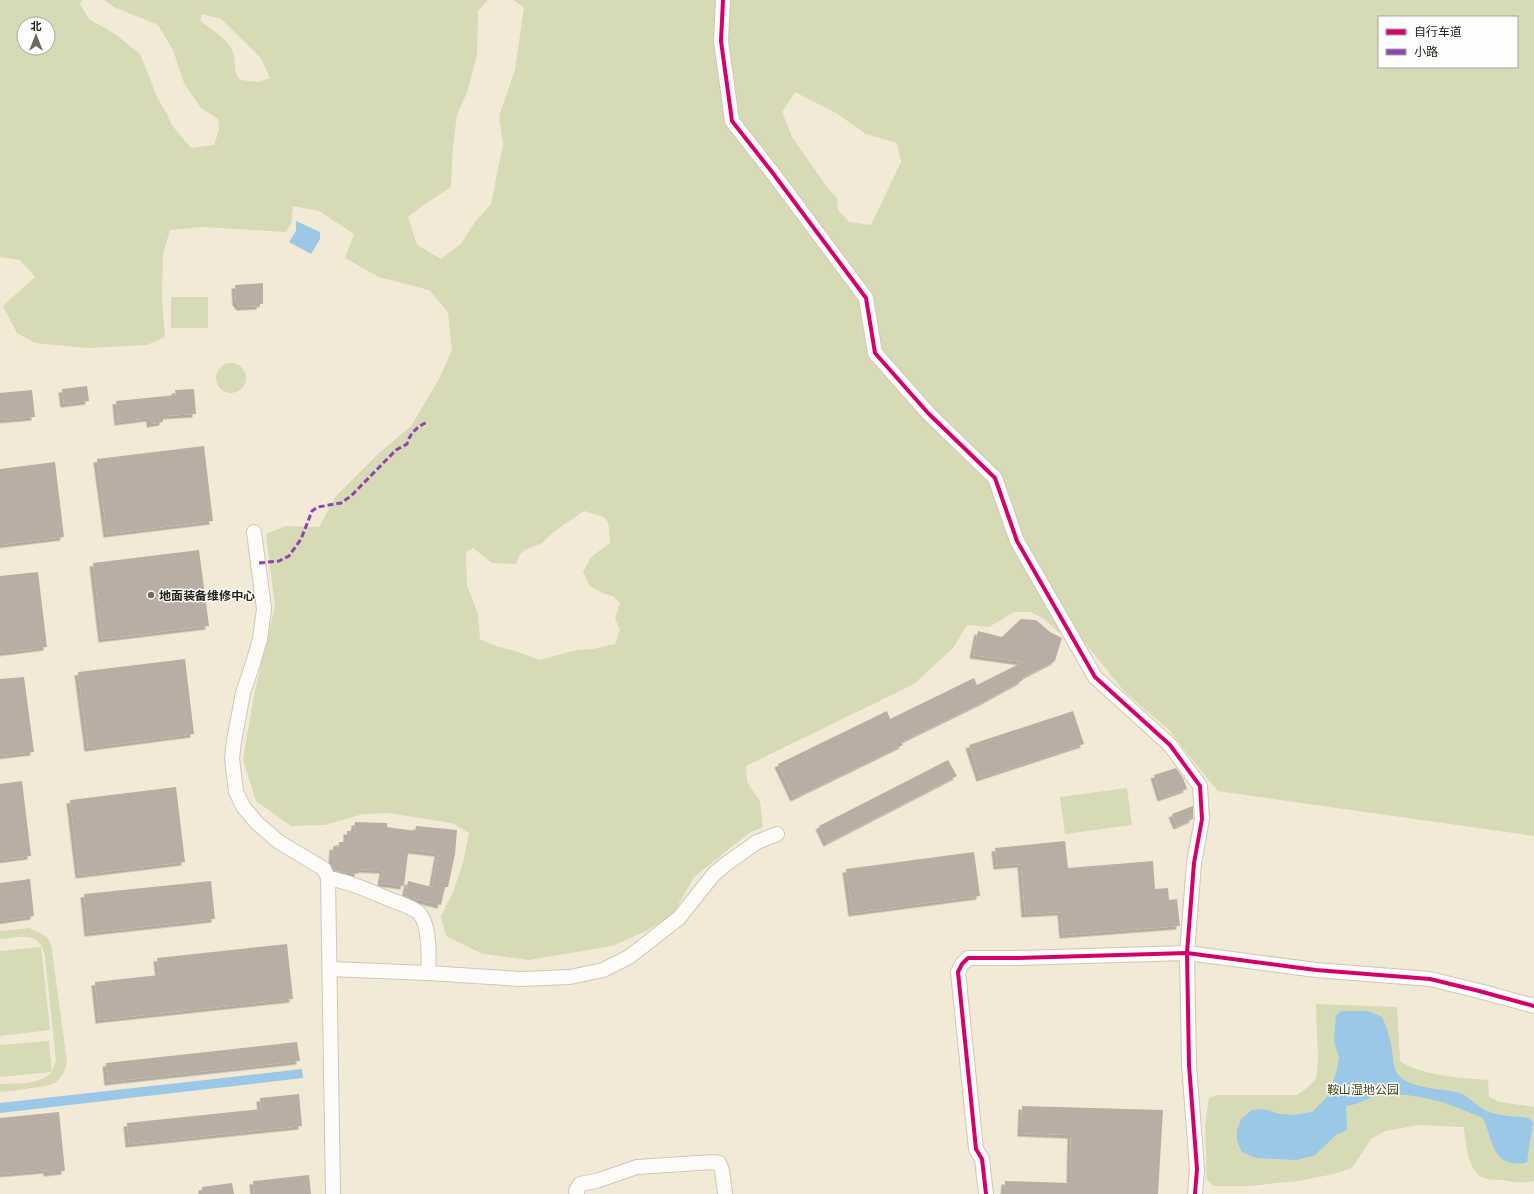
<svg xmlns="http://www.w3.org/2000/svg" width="1534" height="1194" font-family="Barlow,'Noto Sans SC',sans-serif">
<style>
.green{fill:#d6dab5;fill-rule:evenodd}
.water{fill:#9ac8e6}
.building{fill:#b8aea4;filter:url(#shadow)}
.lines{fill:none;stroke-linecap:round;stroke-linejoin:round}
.minor-casing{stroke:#cdc7b8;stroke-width:16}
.minor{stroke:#fdfcf9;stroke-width:14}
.quiet{stroke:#8e44ad;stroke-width:3;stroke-dasharray:6 3;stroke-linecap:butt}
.cycleway-casing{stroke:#fdfdfd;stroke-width:6}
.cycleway{stroke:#d6006c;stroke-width:4}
.poi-dot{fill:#6f695a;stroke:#fdfdfd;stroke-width:1.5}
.labels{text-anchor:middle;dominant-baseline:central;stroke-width:3;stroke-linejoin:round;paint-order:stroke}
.poi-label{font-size:12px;font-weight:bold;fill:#282316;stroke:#fdfdfd;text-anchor:start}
.park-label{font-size:12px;fill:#3c4710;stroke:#fdfdfd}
</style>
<defs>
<filter id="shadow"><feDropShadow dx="-3.5" dy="3.5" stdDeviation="0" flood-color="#0004"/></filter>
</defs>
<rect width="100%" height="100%" fill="#f2ead7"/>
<g class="green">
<path d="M0 0H82L80 4 89 19 115 34 140 54 158 99 167 114 171 124 191 148 214 145 219 130 218 119 201 108 184 83 173 50 158 25 114 7 104 0H488L478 11 477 55 467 92 457 115 453 146 451 187 422 206 408 217 417 245 441 259 461 244 475 222 491 204 503 144 499 116 515 70 524 7 513 0H1534V836L1218 791 1197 766 1170 731 1124 691 1080 637 1058 632 1044 619 1031 612H1014L989 627 967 625 953 648 914 684 746 766 747 782 760 801 763 827 749 833 694 877 673 914 646 931 612 946 529 960 483 954 446 936 441 916 453 892 463 863 469 833 452 823 389 813 363 814 325 825 291 826 256 801 243 760 254 695 275 606 266 534 286 526 319 527 336 496 377 455 411 426 439 379 452 350 448 312 429 290 379 277 345 258 354 234 319 211 293 206 291 224 286 232 202 227 170 230 163 254 162 299 165 337 147 345 87 348 35 343 17 333 3 306 35 277 20 260 0 257ZM202 14 221 19 261 58 270 78 258 82 240 80C233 69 236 68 234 56 233 42 211 29 200 21ZM1379 17H1517V67H1379ZM24 24H48V48H24ZM795 92 836 113 866 134 897 143 901 162 871 225 849 222 838 210 837 198 829 190 792 137 782 112ZM584 511C609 518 609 516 610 543L591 557 583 572 590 586 604 594 613 596 620 603 615 619 620 629 615 644 593 649 577 650 539 660 515 651 493 645 480 639 478 614 467 585 466 552 473 548 492 563 516 564 520 554 525 550 542 543 556 530Z"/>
<rect x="171" y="297" width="37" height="31"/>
<circle cx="231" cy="378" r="15"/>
<path d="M1127 788 1132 825 1065 834 1060 797Z"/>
<path d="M29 928 47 937 51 944 67 1062C62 1084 52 1086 31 1088 21 1090 10 1091 0 1092V1084C16 1083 41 1085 52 1072L0 1077V1045L49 1041 52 1072 56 1061 45 956C40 930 21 937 0 939V931Z"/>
<path d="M41 947 50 1030 0 1036V951Z"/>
<path d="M1316 1004 1397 1007 1400 1061C1422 1076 1462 1078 1488 1080L1489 1097 1500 1102 1534 1107V1181C1523 1184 1514 1182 1503 1180 1497 1180 1490 1180 1484 1178 1467 1171 1466 1143 1464 1127L1419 1125 1385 1131 1371 1139 1352 1168 1334 1174 1298 1181 1249 1186H1214L1207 1180 1205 1125 1209 1098 1218 1095H1297L1308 1087 1316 1079 1318 1062Z"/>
</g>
<g class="water">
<path d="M296 221 320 232V239L311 254 289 242 296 231Z"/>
<path d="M1341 1011H1368L1382 1017C1387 1028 1390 1038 1392 1049 1393 1057 1393 1066 1397 1073 1408 1090 1443 1088 1460 1093 1468 1096 1475 1105 1483 1109 1494 1116 1515 1116 1528 1118L1533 1122 1527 1162C1522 1164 1519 1164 1512 1163 1491 1159 1491 1134 1483 1118 1448 1103 1414 1090 1375 1096 1370 1097 1366 1100 1361 1102 1356 1104 1351 1105 1346 1106L1347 1130 1336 1135 1315 1155 1297 1160 1256 1158 1242 1152 1237 1141V1130L1241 1119 1252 1110 1263 1109 1280 1114 1294 1115 1312 1112 1328 1096 1337 1070 1339 1057 1334 1042 1336 1015Z"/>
<path d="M302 1069 303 1078 0 1113V1103Z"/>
</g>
<g class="building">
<path d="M263 283V304H260V306L240 307 236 302 235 285Z"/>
<path d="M87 386 89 401 64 404 62 389Z"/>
<path d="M194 389 196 414 163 416V422L150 424V418L118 422 116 401 176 395 175 390Z"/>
<path d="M32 390 35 417 0 420V393Z"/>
<path d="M204 446 213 521 107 534 97 459Z"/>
<path d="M55 462 64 537 0 545V469Z"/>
<path d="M199 550 209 626 102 639 93 563Z"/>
<path d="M38 572 47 647 0 653V576Z"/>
<path d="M1021 619 1036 620 1050 632 1062 638 1055 661 1022 678 1023 680 985 701 901 742 903 745 794 798 778 764 887 711 890 719 974 678 977 685 1023 662 973 655 978 631 1002 637Z"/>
<path d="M185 659 194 734 88 748 78 672Z"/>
<path d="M24 677 34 752 0 756V679Z"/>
<path d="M1073 711 1084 744 980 778 969 745Z"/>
<path d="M948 760 957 776 827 843 819 826Z"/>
<path d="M1176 768 1183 778 1187 789 1161 798 1154 775Z"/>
<path d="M22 781 31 856 0 860V784Z"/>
<path d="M176 787 185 862 79 875 70 800Z"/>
<path d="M1193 806V819L1177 826 1172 814Z"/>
<path d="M355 822 387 823V827L415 831 416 826 457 830 455 854 448 887H445L441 905 405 896 408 881 432 887 438 853 410 850V854L408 853 404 886 381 883 383 870 358 869V874L336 871 332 863 333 846 339 847V842H347V831H354Z"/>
<path d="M1065 841 1068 868 1153 861 1155 889 1168 888 1169 900 1177 899 1180 926 1063 935 1061 912 1025 914 1021 864 997 866 995 848Z"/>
<path d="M974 852 980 896 852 913 846 869Z"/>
<path d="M30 879 34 916 0 921V883Z"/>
<path d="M211 881 215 919 88 933 84 894Z"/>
<path d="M287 944 293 999 99 1020 95 982 159 975 157 958Z"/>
<path d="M297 1042 300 1061 108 1082 106 1063Z"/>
<path d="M299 1094 302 1126 129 1144 127 1123 261 1109 260 1098Z"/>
<path d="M1022 1106 1163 1110 1158 1194H1004L1005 1181 1070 1183 1071 1135 1021 1133Z"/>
<path d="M59 1112 65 1171 47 1173V1170L0 1174V1118Z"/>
<path d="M309 1175 311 1194H254L253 1181Z"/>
<path d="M232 1183 234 1194H202V1187Z"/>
</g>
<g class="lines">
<g class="minor-casing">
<g id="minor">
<path d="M723 0 721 41 732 121 772 172 866 298 875 353 928 413 995 478 1017 541 1095 677 1170 745 1200 786 1202 819 1194 863 1187 953 1189 1065 1197 1169 1195 1194"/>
<path d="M254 532 264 609 260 639 253 663 243 693 234 741 232 758 236 792 244 808 258 824 279 842 324 869 328 878 333 1194"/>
<path d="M328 878C350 882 370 891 391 900 400 903 412 907 419 913 430 925 429 958 428 973"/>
<path d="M330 969 428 973 520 979 570 977 603 970 629 957 679 918 714 874 726 864 757 842 777 834"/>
<path d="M577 1194 576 1191 580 1184 596 1181 637 1167 713 1162 719 1163 722 1170 725 1194"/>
<path d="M986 1194 982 1159 976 1149 958 972 962 964 968 958H1018L1187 953 1316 970 1430 979 1479 991 1534 1006"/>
</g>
</g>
<use href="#minor" class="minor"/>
<path class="quiet" d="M259 563 279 561 289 556 301 539 312 511 318 507 341 503 351 496 396 450 407 444C410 433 417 427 427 422"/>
<g class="cycleway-casing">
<g id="cycleway">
<path d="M723 0 721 41 732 121 772 172 866 298 875 353 928 413 995 478 1017 541 1095 677 1170 745 1200 786 1202 819 1194 863 1187 953 1189 1065 1197 1169 1195 1194"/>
<path d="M986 1194 982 1159 976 1149 958 972 962 964 968 958H1018L1187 953 1316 970 1430 979 1479 991 1534 1006"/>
</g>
</g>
<use href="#cycleway" class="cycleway"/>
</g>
<circle class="poi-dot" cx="151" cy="595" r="4"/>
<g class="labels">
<g class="poi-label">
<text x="159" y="595">地面装备维修中心</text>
</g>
<g class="park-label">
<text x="1363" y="1089">鞍山湿地公园</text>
</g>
</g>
<rect x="1378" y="16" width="140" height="52" fill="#fdfdfd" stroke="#a8a6a1"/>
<rect x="1386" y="29" width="20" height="6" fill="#d6006c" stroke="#a8a6a1"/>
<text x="1414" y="36" font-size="12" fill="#282316">自行车道</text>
<rect x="1386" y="49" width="20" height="6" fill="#8e44ad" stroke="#a8a6a1"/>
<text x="1414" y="56" font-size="12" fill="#282316">小路</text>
<g transform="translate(36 36)"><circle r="19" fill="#fdfdfd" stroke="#a8a6a1"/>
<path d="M0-3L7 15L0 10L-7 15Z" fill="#6f695a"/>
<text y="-6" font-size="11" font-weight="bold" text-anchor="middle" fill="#282316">北</text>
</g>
</svg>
